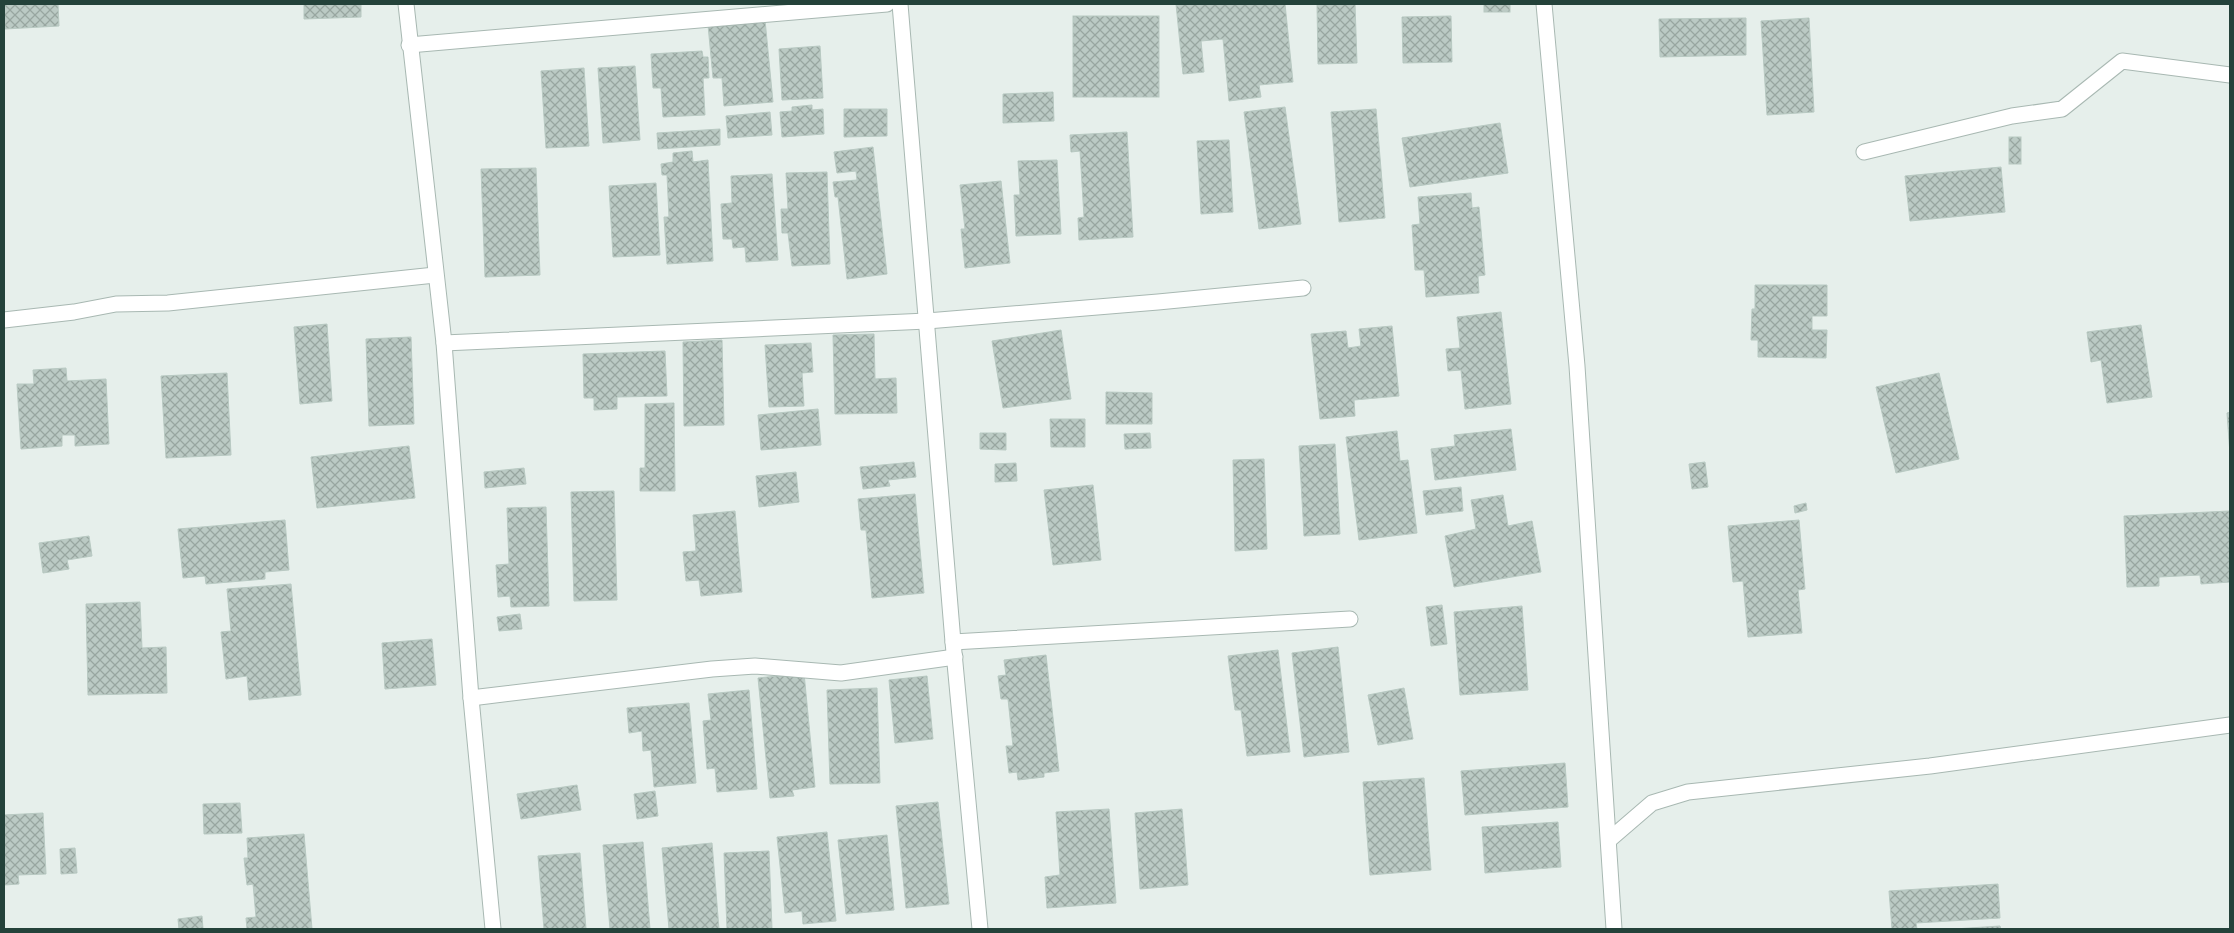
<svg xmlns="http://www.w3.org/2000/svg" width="2234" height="933" font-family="'DM Sans',sans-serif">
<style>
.building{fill:url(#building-cross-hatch);stroke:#b8c9c2}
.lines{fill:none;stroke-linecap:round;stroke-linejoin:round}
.minor-casing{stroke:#a8b8b2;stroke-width:17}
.minor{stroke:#fff;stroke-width:15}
</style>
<defs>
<pattern id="building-cross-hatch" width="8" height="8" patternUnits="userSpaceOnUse" patternTransform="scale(1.25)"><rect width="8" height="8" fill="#bbcac4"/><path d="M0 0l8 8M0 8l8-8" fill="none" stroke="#98a6a0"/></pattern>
</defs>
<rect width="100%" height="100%" fill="#e6efeb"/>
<g class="building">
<path d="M4 4H58L59 26 5 29Z"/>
<path d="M304 4H361V17L304 19Z"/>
<path d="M1176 4H1285L1293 82 1259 85 1261 97 1229 101 1223 39 1201 41 1204 72 1183 74Z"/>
<path d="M1317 4H1355L1357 63 1318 64Z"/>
<rect x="1484" y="4" width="26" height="8"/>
<rect x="1073" y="16" width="86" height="81"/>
<path d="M1451 16 1452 62 1403 63 1402 17Z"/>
<path d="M1746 18V55L1660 57 1659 19Z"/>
<path d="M1809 18 1814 112 1767 115 1761 21Z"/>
<path d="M765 20 773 102 724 106 722 78H713L708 25Z"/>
<path d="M820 46 823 98 782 100 779 49Z"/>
<path d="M702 51 703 57H708L709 78H703L705 115 663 117 661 88H653L651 54Z"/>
<path d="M635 66 640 140 603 143 598 68Z"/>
<path d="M584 68 589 146 546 148 541 71Z"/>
<path d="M1053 92 1054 121 1003 123V94Z"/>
<path d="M812 105V110L823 109 824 134 782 137 780 112 792 111V107Z"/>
<path d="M1285 107 1301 224 1259 229 1244 112Z"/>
<path d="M844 109H887V136L844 137Z"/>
<path d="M1376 109 1385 218 1339 222 1331 112Z"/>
<path d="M770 112 772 135 728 138 726 116Z"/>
<path d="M1500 123 1508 173 1410 187 1402 138Z"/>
<path d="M720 129V145L658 149 657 133Z"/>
<path d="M1127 132 1133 237 1079 240 1078 218 1084 217 1080 151 1071 152 1070 135Z"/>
<rect x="2009" y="137" width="12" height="27"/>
<path d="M1229 140 1233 212 1201 214 1197 141Z"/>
<path d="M873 147 887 274 847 279 838 197H835L833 182 857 180 856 171 837 173 834 152Z"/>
<path d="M692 151 693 162 708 160 713 261 667 264 664 217H669L667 175H662L661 164 673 162V153Z"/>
<path d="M1057 160 1061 234 1016 236 1014 195H1020L1018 161Z"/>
<path d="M2001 167 2005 212 1910 221 1905 176Z"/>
<path d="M536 168 540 275 485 277 481 169Z"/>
<path d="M827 172 830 264 792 266 788 233H782L781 209H788L786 173Z"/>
<path d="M772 174 778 260 746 262 745 247 733 248 732 239H723L721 204 732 203 731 176Z"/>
<path d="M1001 181 1010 263 965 268 961 229H965L960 185Z"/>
<path d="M656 183 660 255 613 257 609 186Z"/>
<path d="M1471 193 1472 208 1479 207 1485 275 1478 276 1479 293 1426 297 1424 270H1415L1412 225 1420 224 1418 197Z"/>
<path d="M1755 285H1827V316H1812V330H1827L1826 358 1758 357V340H1751L1752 309H1755Z"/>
<path d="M1501 312 1511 404 1465 409 1461 370 1448 371 1446 349 1460 348 1457 317Z"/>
<path d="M327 324 332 401 300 404 294 327Z"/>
<path d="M2141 325 2152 397 2107 403 2101 360 2091 362 2087 332Z"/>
<path d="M1392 326 1399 396 1354 400 1355 416 1320 419 1311 334 1346 331 1348 348 1361 346 1359 329Z"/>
<path d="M1061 330 1071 399 1003 408 992 341Z"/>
<path d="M874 334 875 379 896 378 897 413 835 414 833 335Z"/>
<path d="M411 337 414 424 369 426 366 339Z"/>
<path d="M722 340 724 425 684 426 683 342Z"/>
<path d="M811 343 813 372 802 373 804 406 769 407 765 345Z"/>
<path d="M665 351 667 396 617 397V409L594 410V398H584L583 354Z"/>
<path d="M66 368 67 381 106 379 109 444 75 446V435H62V446L21 449 17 384H34L33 370Z"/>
<path d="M227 373 231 455 166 458 161 376Z"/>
<path d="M1939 373 1959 459 1896 473 1876 387Z"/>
<path d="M1106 392 1152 393V424H1106Z"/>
<path d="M674 403 675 491H640V468H645V404Z"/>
<path d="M818 409 821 445 761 450 758 415Z"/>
<path d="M2230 412V454L2227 413Z"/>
<path d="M1050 419H1085V447H1051Z"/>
<path d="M1511 429 1516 470 1435 480 1431 449 1455 446 1454 435Z"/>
<path d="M1397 431 1400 461 1408 460 1417 533 1359 540 1346 437Z"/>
<path d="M980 433H1006V450L980 449Z"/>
<path d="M1150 433 1151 448 1125 449 1124 434Z"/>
<path d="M1335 444 1340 534 1304 536 1299 446Z"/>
<path d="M409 446 415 498 317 508 311 457Z"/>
<path d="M1264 459 1267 549 1235 551 1233 460Z"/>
<path d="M914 462 916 477 888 480 890 486 863 489 860 467Z"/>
<path d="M1705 462 1708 487 1692 489 1689 464Z"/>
<path d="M1016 463 1017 481 995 482V464Z"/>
<path d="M524 468 526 484 485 488 484 472Z"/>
<path d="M796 472 799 502 759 507 756 476Z"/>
<path d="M1093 485 1101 560 1053 565 1044 490Z"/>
<path d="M1461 487 1463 511 1426 515 1423 491Z"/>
<path d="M614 491 617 600 574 601 571 492Z"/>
<path d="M915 494 924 593 872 598 866 530H861L858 499Z"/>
<path d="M1503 495 1508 526 1532 521 1541 572 1454 587 1445 536 1476 529 1471 500Z"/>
<path d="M1806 503 1807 510 1795 513 1794 506Z"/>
<path d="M546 507 549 606 511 607 510 596 498 597 496 565 509 564 507 508Z"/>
<path d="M735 511 742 592 701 596 699 580 686 581 683 552 696 551 693 515Z"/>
<path d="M2230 511V582L2201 584 2200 575 2159 577V586L2127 587 2124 516Z"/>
<path d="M285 520 289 570 265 572V579L206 584 205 576 183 578 178 529Z"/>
<path d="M1799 520 1805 589 1798 590 1802 633 1748 637 1743 581 1733 582 1728 526Z"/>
<path d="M89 536 92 556 67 560 69 569 43 573 39 543Z"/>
<path d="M291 584 301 695 249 700 247 676 226 679 221 632 231 631 227 589Z"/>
<path d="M140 602 142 648 166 647 167 693 88 695 86 604Z"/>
<path d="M1442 605 1447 644 1431 646 1426 607Z"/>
<path d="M1522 606 1528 690 1460 695 1454 612Z"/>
<path d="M520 614 522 629 499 631 497 617Z"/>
<path d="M432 639 436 685 385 689 382 643Z"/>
<path d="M1338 647 1349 752 1304 757 1292 653Z"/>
<path d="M1278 650 1290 752 1247 756 1241 710H1235L1228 656Z"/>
<path d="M1046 655 1059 771 1044 773V777L1018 780 1017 772 1009 773 1006 746H1013L1008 699H1001L998 676 1006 675 1004 660Z"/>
<path d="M804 673 815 787 792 790 794 796 770 798 758 678Z"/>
<path d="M927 676 933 739 895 743 889 680Z"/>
<path d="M877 688 880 783 830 784 827 690Z"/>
<path d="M1404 688 1413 739 1378 745 1368 695Z"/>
<path d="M749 690 757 789 717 792 715 768 707 769 703 721 711 720 708 694Z"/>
<path d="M689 703 696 783 654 787 651 750 643 751 642 731 629 733 627 708Z"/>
<path d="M1565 763 1568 807 1465 815 1461 771Z"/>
<path d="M1424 778 1431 870 1370 875 1363 782Z"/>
<path d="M577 785 581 810 521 819 517 794Z"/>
<path d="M655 791 658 816 637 819 634 794Z"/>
<path d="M938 802 949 904 906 908 896 806Z"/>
<path d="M240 803 242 833 204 834 203 804Z"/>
<path d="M1109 809 1116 903 1047 908 1045 877 1060 875 1056 812Z"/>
<path d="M1182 809 1188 885 1140 889 1135 813Z"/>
<path d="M43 813 46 874 18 875 19 884 4 885V815Z"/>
<path d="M1558 822 1561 867 1485 873 1482 827Z"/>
<path d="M827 832 836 921 803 924 802 911 785 913 777 837Z"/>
<path d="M304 834 312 929H247L246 918 256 917 253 884 247 885 244 858H248L247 838Z"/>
<path d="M887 835 894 910 846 914 838 840Z"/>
<path d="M643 842 650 929H610L603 845Z"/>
<path d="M712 843 719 929H669L662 848Z"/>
<path d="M75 848 77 873 61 874 60 849Z"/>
<path d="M769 851 772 929H727L724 853Z"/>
<path d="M580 853 586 929H544L538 856Z"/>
<path d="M1998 884 2000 918 1916 923 1917 929H1892L1889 891Z"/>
<path d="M202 916 203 929H179L178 919Z"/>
<path d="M2000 926 2001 929H1954Z"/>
</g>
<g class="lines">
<g class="minor-casing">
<g id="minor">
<path d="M406 4 444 343 471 698 493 929"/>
<path d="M900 4 953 642 980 929"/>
<path d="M1544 4 1577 366 1614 929"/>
<path d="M409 45 887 4"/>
<path d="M1864 152 2012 116 2062 109 2122 61 2230 75"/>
<path d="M4 320 74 312 116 304 168 303 435 275"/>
<path d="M444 343 927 321 1158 302 1303 288"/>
<path d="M953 642 1350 619"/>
<path d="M471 698 712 669 755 666 841 673 955 657"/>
<path d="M1609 840 1652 803 1688 792 1930 766 2230 725"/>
</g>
</g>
<use href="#minor" class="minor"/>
</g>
<rect width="2234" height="933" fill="none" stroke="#24423a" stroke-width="10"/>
</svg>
